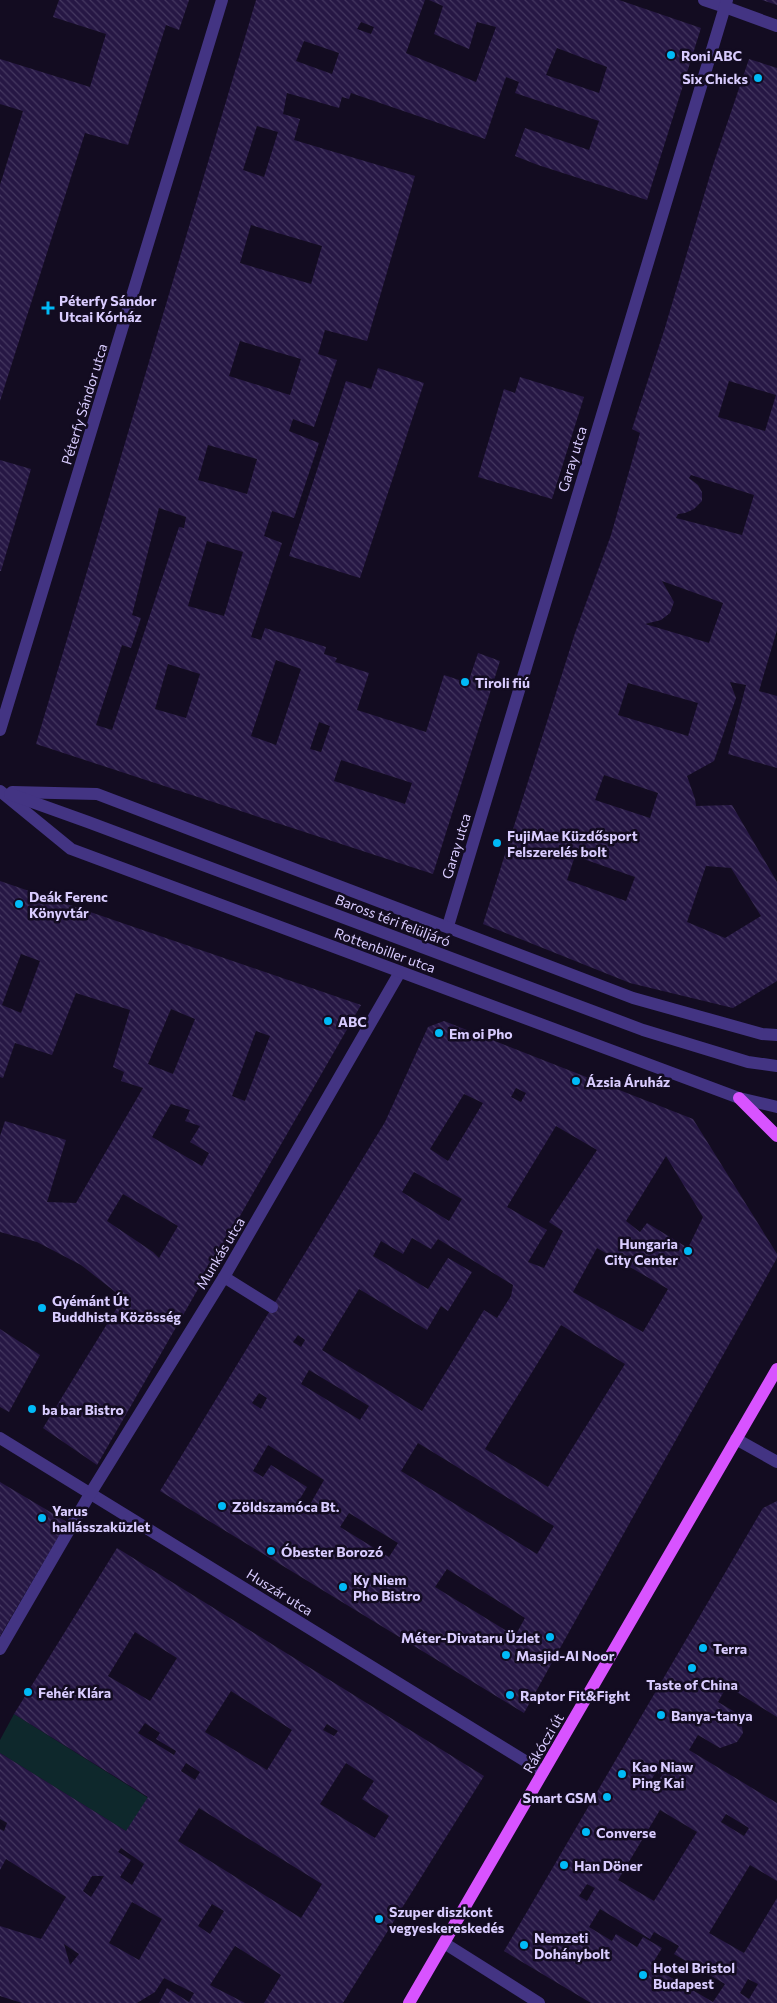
<svg xmlns="http://www.w3.org/2000/svg" width="777" height="2003" font-family="Commissioner,sans-serif">
<style>
.park{fill:#0e282c}
.building{fill:url(#building-back-hatch);fill-rule:evenodd}
.lines{fill:none;stroke-linecap:round;stroke-linejoin:round}
.service{stroke:#433483;stroke-width:12}
.pedestrian{stroke:#433483;stroke-width:12}
.minor{stroke:#433483;stroke-width:12}
.tertiary{stroke:#433483;stroke-width:12}
.primary{stroke:#d853ff;stroke-width:12}
.poi-dot{fill:#00baf7;stroke:#130c21;stroke-width:2}
.labels{text-anchor:middle;dominant-baseline:central;stroke-width:5;stroke-linejoin:round;paint-order:stroke}
.poi-label{font-size:14px;font-weight:bold;fill:#d9ccff;stroke:#130c21;text-anchor:start}
.street-label{font-size:14px;fill:#d9ccff;stroke:#130c21}
</style>
<defs>
<pattern id="building-back-hatch" width="6" height="6" patternUnits="userSpaceOnUse" patternTransform="scale(1.25)"><rect width="6" height="6" fill="#261744"/><path d="M-1 5l2 2M0 0l6 6M5-1l2 2" fill="none" stroke="#453860"/></pattern>
</defs>
<rect width="100%" height="100%" fill="#130c21"/>
<path class="park" d="M14 1714 150 1799 126 1831 0 1753V1740Z"/>
<g class="building">
<path d="M59 0H189L179 30 166 25 128 145 85 133 0 401V185L23 111 0 104V59L90 87 106 34 53 17Z"/>
<path d="M256 0H425L406 53 476 82 496 27 477 22 469 49 434 34 443 6 429 0H619L701 28 647 200 538 165 515 156 525 128 589 150 599 121 515 93 519 82 506 77 485 139 351 93 349 99 342 97 339 108 287 93 283 114 300 119 294 140 415 176 367 341 325 330 318 354 337 360 314 427 293 419 289 431 319 443 294 518 272 511 264 536 282 543 251 637 261 640 265 628 326 647 324 654 337 658 335 662 369 673 357 710 426 732 444 675 468 683 478 653 500 661 433 874 36 744ZM361 22 374 27 371 34 357 29ZM304 41 339 53 332 74 296 61ZM557 48 607 67 599 93 546 75ZM257 126 278 132 264 177 243 170ZM251 225 322 246 311 284 240 263ZM240 341 301 359 290 395 229 376ZM208 445 257 459 247 494 198 480ZM159 508 186 517 184 528 179 527 112 730 96 725 122 645 131 648 141 618 132 615ZM207 541 243 552 224 616 188 606ZM276 660 301 669 276 745 251 736ZM168 664 200 674 186 718 155 709ZM319 722 330 726 321 752 310 749ZM341 760 412 783 405 804 334 781Z"/>
<path d="M762 0H777V5Z"/>
<path d="M749 59 777 68V630L759 691 777 696V768L728 754 746 685 730 682 736 698 714 761 687 776 695 799 696 806 732 805 777 882V981L733 1008 630 983 483 924 575 633 611 535 640 433 632 429 664 331 713 165ZM729 381 776 395 765 431 718 417ZM691 475 754 495 742 535 676 518 678 514 685 513 694 509 702 501V492L698 485 689 478ZM662 581 723 603 709 643 645 624 661 620 670 613 674 602ZM628 683 698 703 688 736 618 715ZM604 775 658 793 650 818 595 800ZM575 856 635 877 626 901 567 880ZM706 866 731 868 761 916 725 938 687 922Z"/>
<path d="M378 368 424 383 360 578 289 556 346 381 371 389Z"/>
<path d="M520 377 584 397 552 499 478 477 504 389 515 393Z"/>
<path d="M0 460 31 469 1 571H0Z"/>
<path d="M0 881 361 1005 97 1465 43 1428 123 1298 81 1265 37 1242 0 1232V1136L5 1121 66 1140 47 1202 76 1203 143 1088 121 1081 124 1072 113 1067 130 1010 76 993 52 1055 15 1043 3 1078 0 1077ZM21 954 40 961 21 1013 2 1005ZM171 1009 195 1019 173 1074 148 1064ZM256 1031 270 1036 245 1101 232 1096ZM171 1104 190 1110 185 1121 200 1126 190 1142 209 1153 202 1166 152 1137ZM123 1194 178 1226 159 1258 153 1252 107 1221Z"/>
<path d="M444 1021 693 1119 777 1254V1258L524 1713 160 1491 385 1122 428 1027ZM516 1088 526 1093 521 1102 511 1097ZM464 1094 483 1103 448 1161 430 1149ZM556 1126 597 1150 549 1222 563 1231 544 1268 528 1262 547 1230 507 1207ZM666 1156 703 1217 688 1248 647 1223 640 1232 626 1221ZM414 1172 462 1199 449 1221 402 1192ZM412 1238 431 1249 438 1239 513 1285 511 1296 497 1318 484 1310 422 1411 322 1350 359 1289 427 1330 441 1306 448 1311 472 1272 448 1258 428 1289 373 1256 381 1241 403 1254ZM597 1248 668 1289 643 1332 573 1292ZM561 1325 625 1364 548 1487 485 1449ZM298 1335 305 1340 301 1347 293 1342ZM309 1370 369 1406 360 1420 301 1384ZM259 1393 267 1398 261 1409 252 1403ZM418 1443 554 1526 537 1554 401 1471ZM268 1445 324 1480 308 1508 298 1502 307 1487 271 1465 263 1477 253 1471ZM349 1513 398 1543 389 1557 340 1527ZM447 1569 525 1618 515 1636 435 1587Z"/>
<path d="M0 1329 40 1355 9 1412 0 1407Z"/>
<path d="M0 1482 67 1522 0 1636Z"/>
<path d="M777 1501V1717L727 1686 718 1702 740 1715 743 1733 737 1742 720 1748 698 1735 689 1750 777 1803V1881L750 1865 709 1933 744 1953 777 1898V2003H591L504 1951 763 1508ZM738 1645 747 1651 742 1658 734 1652ZM656 1772 662 1775 653 1790 647 1787ZM660 1810 697 1832 654 1901 618 1880ZM726 1814 749 1828 744 1836 721 1822ZM587 1884 595 1888 587 1901 579 1896ZM600 1909 650 1939 654 1932 679 1946 674 1954 725 1984 713 2002 651 1966 662 1948 643 1937 637 1947 616 1934 612 1941 589 1927ZM748 1979 758 1984 749 1999 740 1993Z"/>
<path d="M117 1548 484 1776 343 2003H264L281 1975 235 1946 210 1985 245 2003H159L167 1988 189 2002 194 1993 164 1978 155 1992 137 2003H22L0 1996V1926L41 1939 66 1897 6 1859 0 1870V1829L4 1831 7 1823 0 1819V1753L126 1831 148 1797 14 1714ZM135 1632 177 1658 150 1701 108 1676ZM231 1691 292 1730 267 1770 205 1732ZM145 1723 160 1733 156 1739 176 1751 174 1755 138 1733ZM327 1724 338 1731 334 1736 323 1730ZM186 1763 200 1772 195 1780 181 1771ZM346 1763 374 1781 362 1799 389 1816 375 1838 320 1804ZM199 1808 322 1884 301 1918 178 1841ZM121 1848 144 1864 132 1885 120 1877 131 1860 118 1852ZM92 1876H104L91 1897 83 1891ZM132 1902 162 1919 139 1960 109 1943ZM212 1904 224 1911 210 1934 198 1926ZM64 1944 79 1954 70 1965Z"/>
</g>
<g class="lines">
<path class="service" d="M224 1277 272 1307"/>
<path class="pedestrian" d="M725 7 777 26"/>
<g class="minor">
<path d="M704 0 725 7"/>
<path d="M0 730 222 0"/>
<path d="M448 926 727 0"/>
<path d="M0 1438 543 1772"/>
<path d="M736 1439 777 1462"/>
<path d="M0 1649 90 1494 224 1277 400 972"/>
<path d="M444 1943 539 2003"/>
</g>
<g class="tertiary">
<path d="M0 791 71 849 739 1098 777 1107"/>
<path d="M12 792 97 794 633 998 762 1034 777 1035"/>
<path d="M10 794 88 822 643 1030 748 1062 777 1066"/>
</g>
<g class="primary">
<path d="M739 1098 777 1136"/>
<path d="M409 2003 777 1369"/>
</g>
</g>
<g class="poi-dot">
<circle cx="671" cy="55" r="5"/>
<circle cx="758" cy="78" r="5"/>
<path d="M45.5 300.5h5v5h5v5h-5v5h-5v-5h-5v-5h5z"/>
<circle cx="465" cy="682" r="5"/>
<circle cx="497" cy="843" r="5"/>
<circle cx="19" cy="904" r="5"/>
<circle cx="328" cy="1021" r="5"/>
<circle cx="439" cy="1033" r="5"/>
<circle cx="576" cy="1081" r="5"/>
<circle cx="688" cy="1251" r="5"/>
<circle cx="42" cy="1308" r="5"/>
<circle cx="32" cy="1409" r="5"/>
<circle cx="222" cy="1506" r="5"/>
<circle cx="42" cy="1518" r="5"/>
<circle cx="271" cy="1551" r="5"/>
<circle cx="343" cy="1587" r="5"/>
<circle cx="550" cy="1637" r="5"/>
<circle cx="703" cy="1648" r="5"/>
<circle cx="506" cy="1655" r="5"/>
<circle cx="692" cy="1668" r="5"/>
<circle cx="28" cy="1692" r="5"/>
<circle cx="510" cy="1695" r="5"/>
<circle cx="661" cy="1715" r="5"/>
<circle cx="622" cy="1774" r="5"/>
<circle cx="607" cy="1797" r="5"/>
<circle cx="586" cy="1832" r="5"/>
<circle cx="564" cy="1865" r="5"/>
<circle cx="379" cy="1919" r="5"/>
<circle cx="524" cy="1945" r="5"/>
<circle cx="643" cy="1975" r="5"/>
</g>
<g class="labels">
<g class="poi-label">
<text x="681" y="55">Roni ABC</text>
<text x="748" y="78" text-anchor="end">Six Chicks</text>
<text x="59" y="300">Péterfy Sándor<tspan x="59" dy="16">Utcai Kórház</tspan></text>
<text x="475" y="682">Tiroli fiú</text>
<text x="507" y="835">FujiMae Küzdősport<tspan x="507" dy="16">Felszerelés bolt</tspan></text>
<text x="29" y="896">Deák Ferenc<tspan x="29" dy="16">Könyvtár</tspan></text>
<text x="338" y="1021">ABC</text>
<text x="449" y="1033">Em oi Pho</text>
<text x="586" y="1081">Ázsia Áruház</text>
<text x="678" y="1243" text-anchor="end">Hungaria<tspan x="678" dy="16">City Center</tspan></text>
<text x="52" y="1300">Gyémánt Út<tspan x="52" dy="16">Buddhista Közösség</tspan></text>
<text x="42" y="1409">ba bar Bistro</text>
<text x="232" y="1506">Zöldszamóca Bt.</text>
<text x="52" y="1510">Yarus<tspan x="52" dy="16">hallásszaküzlet</tspan></text>
<text x="281" y="1551">Óbester Borozó</text>
<text x="353" y="1579">Ky Niem<tspan x="353" dy="16">Pho Bistro</tspan></text>
<text x="540" y="1637" text-anchor="end">Méter-Divataru Üzlet</text>
<text x="713" y="1648">Terra</text>
<text x="516" y="1655">Masjid-Al Noor</text>
<text x="692" y="1684" text-anchor="middle">Taste of China</text>
<text x="38" y="1692">Fehér Klára</text>
<text x="520" y="1695">Raptor Fit&amp;Fight</text>
<text x="671" y="1715">Banya-tanya</text>
<text x="632" y="1766">Kao Niaw<tspan x="632" dy="16">Ping Kai</tspan></text>
<text x="597" y="1797" text-anchor="end">Smart GSM</text>
<text x="596" y="1832">Converse</text>
<text x="574" y="1865">Han Döner</text>
<text x="389" y="1911">Szuper diszkont<tspan x="389" dy="16">vegyeskereskedés</tspan></text>
<text x="534" y="1937">Nemzeti<tspan x="534" dy="16">Dohánybolt</tspan></text>
<text x="653" y="1967">Hotel Bristol<tspan x="653" dy="16">Budapest</tspan></text>
</g>
<g class="street-label">
<text transform="translate(84 404) rotate(-73)">Péterfy Sándor utca</text>
<text transform="translate(572 459) rotate(-73)">Garay utca</text>
<text transform="translate(456 846) rotate(-73)">Garay utca</text>
<text transform="translate(393 920) rotate(21)">Baross téri felüljáró</text>
<text transform="translate(385 950) rotate(20)">Rottenbiller utca</text>
<text transform="translate(220 1253) rotate(-59)">Munkás utca</text>
<text transform="translate(280 1592) rotate(32)">Huszár utca</text>
<text transform="translate(543 1743) rotate(-60)">Rákóczi út</text>
</g>
</g>
</svg>
